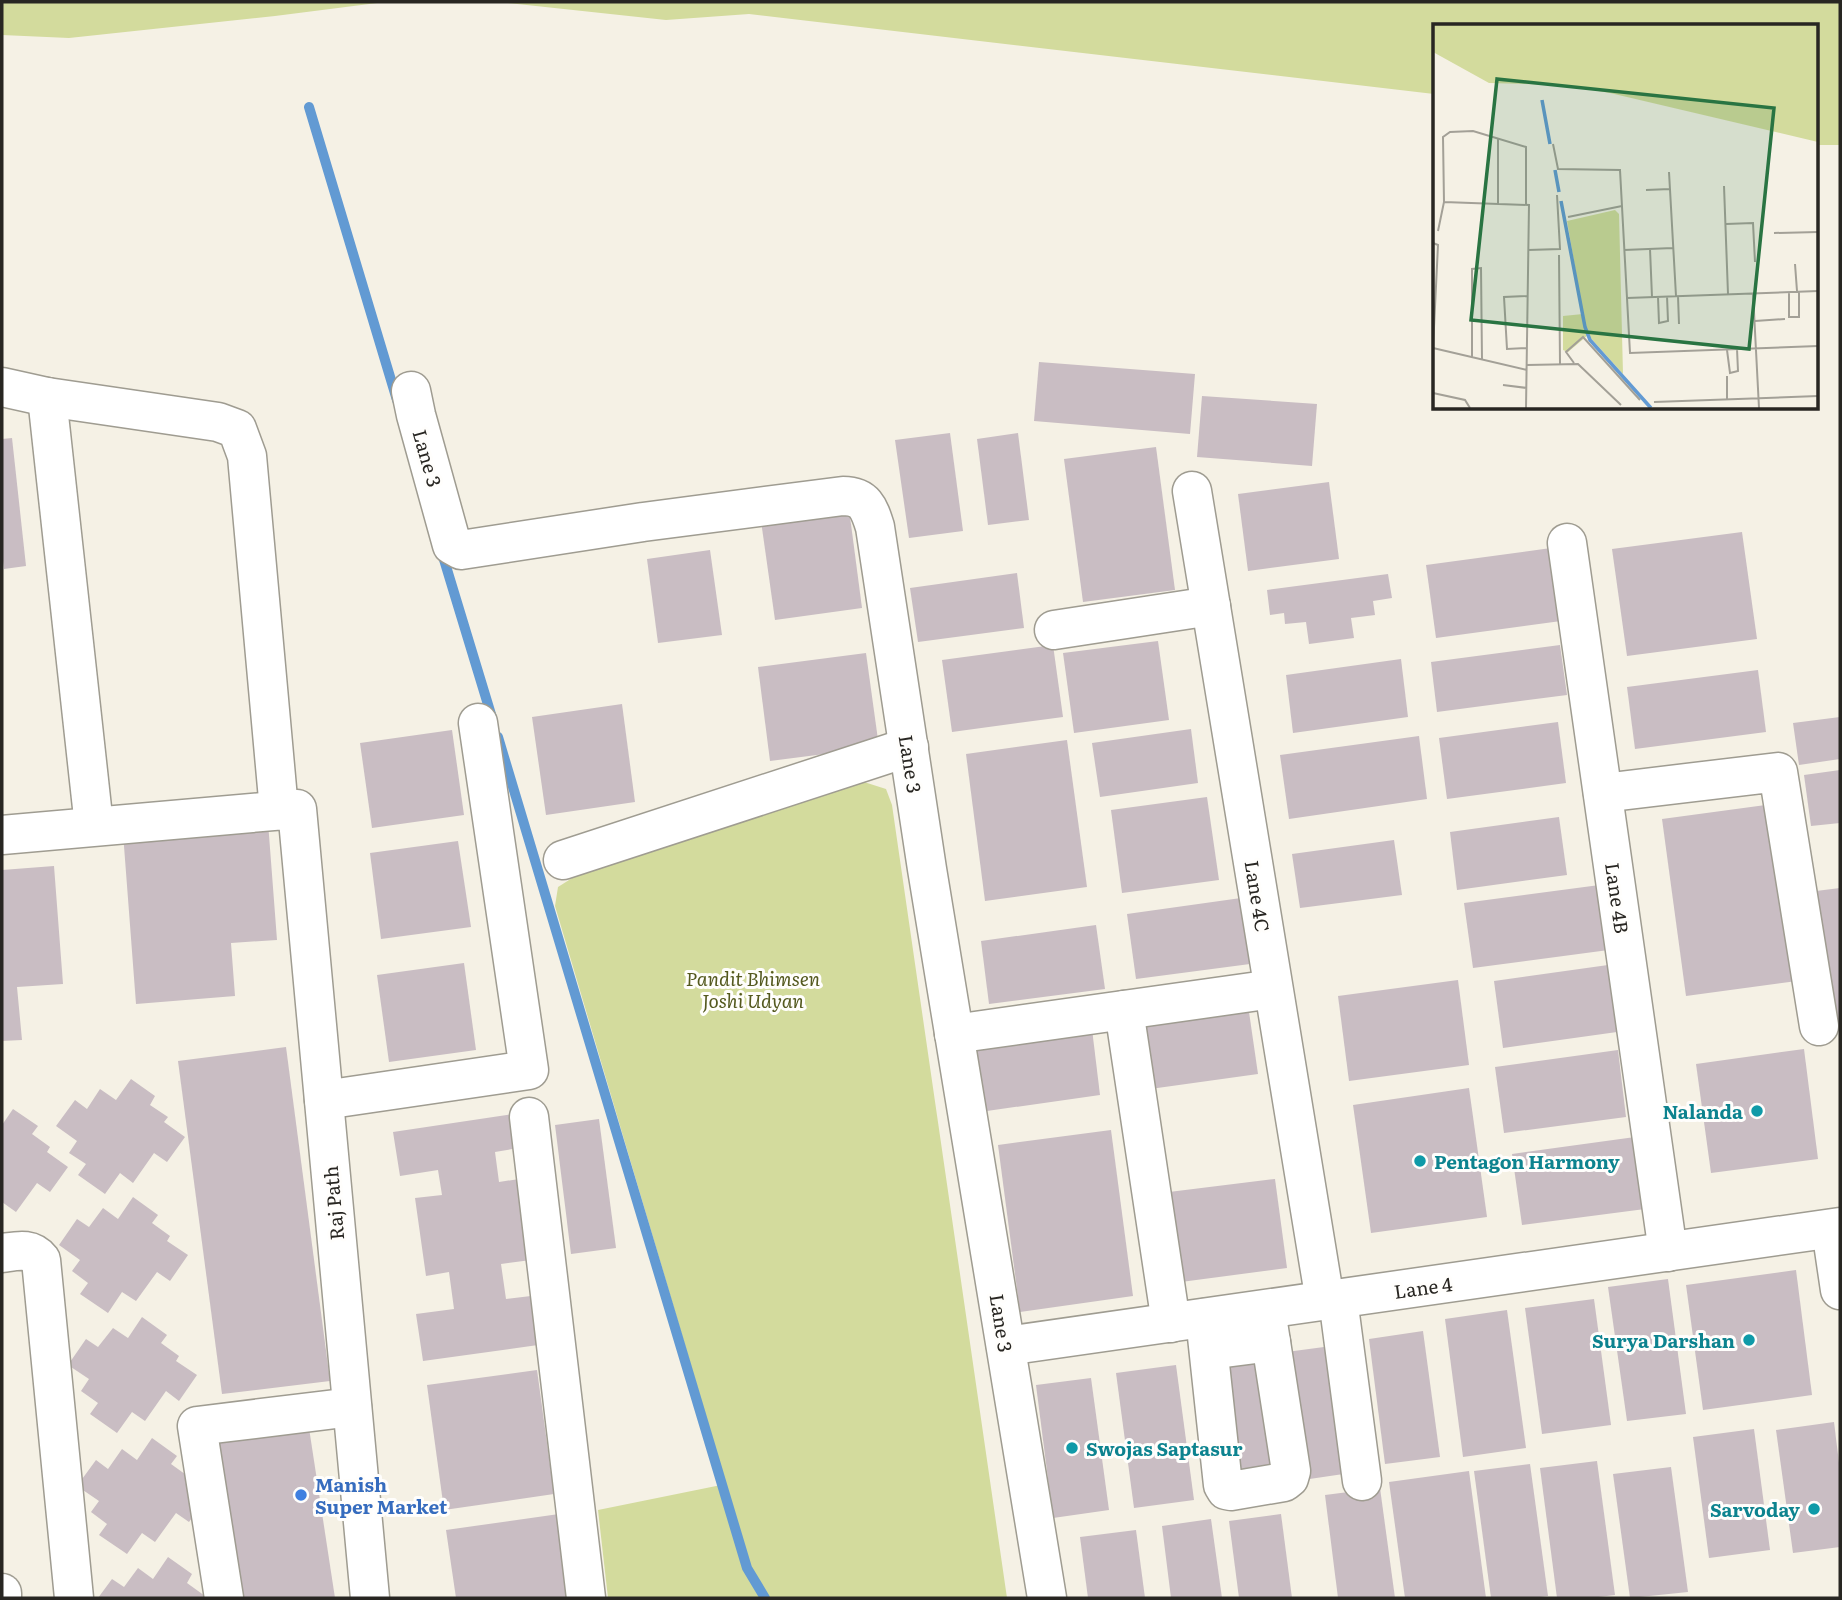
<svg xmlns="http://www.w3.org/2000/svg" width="1842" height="1600" font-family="Literata,serif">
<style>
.green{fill:#d3db9d}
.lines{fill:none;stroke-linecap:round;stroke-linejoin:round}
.stream{stroke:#629ad3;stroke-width:10}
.building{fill:#c9bdc3}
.minor-casing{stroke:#9f9c91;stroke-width:41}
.minor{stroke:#fff;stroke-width:38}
.culture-dot{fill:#0f9aa8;stroke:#fffefc;stroke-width:2.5}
.shop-dot{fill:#3f7fe0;stroke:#fffefc;stroke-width:2.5}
.labels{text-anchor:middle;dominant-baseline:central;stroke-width:6;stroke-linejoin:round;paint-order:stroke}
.street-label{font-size:19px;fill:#282622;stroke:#fffefc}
.park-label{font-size:19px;font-style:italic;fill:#54591f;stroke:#fffefc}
.culture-label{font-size:19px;font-weight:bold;fill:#0d838f;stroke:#fffefc;text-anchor:end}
.shop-label{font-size:19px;font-weight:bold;fill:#366cbe;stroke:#fffefc;text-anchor:start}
.inset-river{fill:none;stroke:#629ad3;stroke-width:3.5}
.inset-road{fill:none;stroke:#a3a097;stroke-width:2}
.view{fill:#297442;fill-opacity:0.15;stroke:#297442;stroke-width:3.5}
.inset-edge{fill:none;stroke:#282622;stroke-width:3.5}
</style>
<rect width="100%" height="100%" fill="#f5f1e5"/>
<g class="green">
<path d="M2 2H385L275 16 69 38 2 35Z"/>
<path d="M499 2H1840V145H1816V26H1434V94L749 14 666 20Z"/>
<path d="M864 782 886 789 892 805 1007 1598H608L598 1510 726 1484 555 906 558 887 577 875Z"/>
</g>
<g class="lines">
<g class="stream">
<path d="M309 107 397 400"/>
<path d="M442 553 493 721"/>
<path d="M498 737 747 1568 765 1598"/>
</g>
</g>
<g class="building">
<path d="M1039 362 1195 374 1190 434 1034 421Z"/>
<path d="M1202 396 1317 404 1312 466 1197 457Z"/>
<path d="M950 433 963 531 909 538 895 440Z"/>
<path d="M1018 433 1029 520 988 525 977 439Z"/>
<path d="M12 438 26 566 4 569 2 553V439Z"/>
<path d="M1156 447 1175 590 1083 602 1064 459Z"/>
<path d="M1329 482 1339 559 1248 571 1238 494Z"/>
<path d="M849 509 862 608 775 620 761 521Z"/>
<path d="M1742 532 1757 639 1627 656 1612 549Z"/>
<path d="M1551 548 1561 621 1436 638 1426 565Z"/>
<path d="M710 550 722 635 658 643 647 559Z"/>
<path d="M1017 573 1024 628 918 642 910 588Z"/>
<path d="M1388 574 1392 598 1373 601 1375 615 1351 618 1354 638 1309 644 1306 622 1285 624 1284 613 1270 615 1267 590Z"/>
<path d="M1158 641 1169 720 1074 733 1063 653Z"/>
<path d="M1053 645 1063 717 952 732 942 660Z"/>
<path d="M1560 645 1567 695 1437 712 1431 662Z"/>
<path d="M866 653 879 747 770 761 758 667Z"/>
<path d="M1401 659 1408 717 1293 733 1286 675Z"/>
<path d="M1758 670 1766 732 1635 749 1627 687Z"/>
<path d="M622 704 635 802 546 815 532 717Z"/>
<path d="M1840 717V759L1799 765 1793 723Z"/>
<path d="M1558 722 1566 783 1447 799 1439 738Z"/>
<path d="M1191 729 1198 783 1100 797 1092 743Z"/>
<path d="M452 730 464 815 372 828 360 743Z"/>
<path d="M1419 736 1427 799 1289 819 1280 755Z"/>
<path d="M1067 740 1087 887 985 901 966 754Z"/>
<path d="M1840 770V823L1811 826 1804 775Z"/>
<path d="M1207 797 1219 880 1122 893 1111 810Z"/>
<path d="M1773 804 1797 981 1686 996 1662 819Z"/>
<path d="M1559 817 1567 875 1457 890 1450 832Z"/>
<path d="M268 822 277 940 231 943 235 996 136 1004 123 833Z"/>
<path d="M1394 840 1402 895 1300 908 1292 854Z"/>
<path d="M458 841 471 927 381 939 370 853Z"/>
<path d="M54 866 63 984 17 987 22 1040 2 1041V870Z"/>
<path d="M1607 884 1616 949 1473 968 1464 903Z"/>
<path d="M1840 888V1027L1827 1028 1808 892Z"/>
<path d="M1241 898 1250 964 1136 979 1127 914Z"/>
<path d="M1096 925 1105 989 989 1004 981 941Z"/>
<path d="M464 963 476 1050 389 1062 377 975Z"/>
<path d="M1608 965 1617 1032 1503 1048 1494 981Z"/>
<path d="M1458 980 1469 1065 1349 1081 1338 996Z"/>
<path d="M1249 1012 1258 1074 1143 1090 1134 1027Z"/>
<path d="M1092 1029 1100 1095 980 1112 971 1045Z"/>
<path d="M286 1047 330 1381 222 1394 178 1061Z"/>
<path d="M1804 1049 1818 1159 1711 1173 1696 1064Z"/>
<path d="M1618 1050 1626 1117 1504 1133 1495 1067Z"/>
<path d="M131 1079 155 1096 150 1105 168 1117 164 1122 185 1137 167 1162 154 1153 133 1183 120 1173 105 1194 78 1175 86 1164 69 1153 77 1141 56 1126 75 1100 87 1109 100 1089 116 1100Z"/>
<path d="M1469 1088 1487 1217 1371 1233 1353 1105Z"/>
<path d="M13 1109 38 1126 32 1134 50 1147 47 1152 68 1167 50 1192 37 1183 16 1212 2 1202V1125Z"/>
<path d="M514 1114 518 1148 495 1152 499 1182 519 1179 531 1260 501 1264 506 1299 531 1296 538 1345 423 1361 416 1314 454 1309 449 1272 426 1276 415 1198 442 1195 438 1170 400 1176 393 1132Z"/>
<path d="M599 1119 616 1248 571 1254 555 1125Z"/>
<path d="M1111 1130 1133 1296 1020 1312 998 1145Z"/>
<path d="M1635 1137 1645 1209 1522 1225 1512 1154Z"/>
<path d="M1275 1179 1287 1268 1181 1282 1169 1192Z"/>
<path d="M133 1197 158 1215 152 1223 170 1236 167 1241 188 1255 170 1281 157 1272 136 1301 122 1292 108 1313 80 1294 88 1283 72 1271 80 1260 59 1245 77 1219 89 1227 103 1208 118 1219Z"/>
<path d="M1796 1270 1812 1395 1703 1410 1686 1285Z"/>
<path d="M1668 1279 1686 1414 1627 1421 1608 1287Z"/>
<path d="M1594 1299 1611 1425 1542 1434 1525 1308Z"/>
<path d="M1507 1310 1526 1448 1463 1457 1445 1319Z"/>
<path d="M142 1317 167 1335 161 1343 179 1356 176 1361 197 1375 179 1401 166 1391 145 1421 132 1412 117 1433 90 1414 98 1403 81 1391 89 1379 68 1365 86 1339 98 1347 113 1328 128 1338Z"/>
<path d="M1423 1331 1440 1457 1385 1464 1369 1339Z"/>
<path d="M1339 1345 1357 1472 1296 1481 1279 1353Z"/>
<path d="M1269 1353 1282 1477 1225 1486 1213 1360Z"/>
<path d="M1176 1365 1194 1500 1134 1508 1116 1373Z"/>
<path d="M537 1370 554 1494 444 1510 427 1385Z"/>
<path d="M1091 1378 1109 1510 1053 1518 1036 1385Z"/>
<path d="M1834 1422 1840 1471V1547L1793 1553 1776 1430Z"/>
<path d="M309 1428 335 1598H237L214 1442Z"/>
<path d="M1754 1429 1770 1550 1709 1558 1693 1437Z"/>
<path d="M152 1438 177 1456 171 1464 189 1477 185 1482 207 1497 189 1522 176 1513 155 1542 142 1533 127 1554 99 1535 107 1524 91 1512 99 1501 77 1486 96 1460 108 1469 122 1449 137 1460Z"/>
<path d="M1597 1461 1615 1595 1590 1598H1557L1540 1468Z"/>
<path d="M1530 1464 1548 1596 1531 1598H1491L1474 1471Z"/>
<path d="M1671 1467 1688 1592 1630 1598 1613 1474Z"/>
<path d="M1469 1471 1486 1598H1405L1389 1482Z"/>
<path d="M1380 1488 1395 1598H1338L1325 1495Z"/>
<path d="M559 1514 571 1598H456L446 1530Z"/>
<path d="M1281 1514 1292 1598H1239L1229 1521Z"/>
<path d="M1211 1519 1222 1598H1171L1162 1526Z"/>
<path d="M1136 1530 1145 1598H1088L1080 1537Z"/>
<path d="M168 1557 192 1574 187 1583 205 1596 203 1598H98L112 1579 124 1587 138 1568 153 1579Z"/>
</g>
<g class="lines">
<g class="minor-casing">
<g id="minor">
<path d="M2 387 47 397 218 422 237 429 247 456 279 810"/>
<path d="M411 391 416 415 452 545 461 550 643 522 843 496C865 496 869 508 875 527L927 869 1047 1598"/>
<path d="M47 397 94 826"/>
<path d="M1192 491 1325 1301"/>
<path d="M1567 543 1668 1252"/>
<path d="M1054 630 1211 606"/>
<path d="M1603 793 1778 772 1819 1026"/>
<path d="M2 835 297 809 370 1598"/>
<path d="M563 860 909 747"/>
<path d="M1124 1010 1171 1323"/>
<path d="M954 1034 1273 989"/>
<path d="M324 1100 529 1070 478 723"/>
<path d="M529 1117 586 1598"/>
<path d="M1831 1229 1840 1290"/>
<path d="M2 1253C17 1251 31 1247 41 1260L74 1598"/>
<path d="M1338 1299 1362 1481"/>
<path d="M1205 1318 1223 1485 1226 1490 1231 1491 1284 1482 1289 1478 1291 1471 1266 1310"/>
<path d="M1006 1346 1840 1227"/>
<path d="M1209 1350 1271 1342"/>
<path d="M2 1593V1598"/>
<path d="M224 1598 197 1426 352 1407"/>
</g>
</g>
<use href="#minor" class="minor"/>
</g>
<g class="culture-dot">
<circle cx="1757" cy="1111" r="7"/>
<circle cx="1420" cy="1161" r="7"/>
<circle cx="1749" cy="1340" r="7"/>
<circle cx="1072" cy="1448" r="7"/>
<circle cx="1814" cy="1509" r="7"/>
</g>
<circle class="shop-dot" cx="301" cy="1495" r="7"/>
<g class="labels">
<g class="street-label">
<text transform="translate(428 458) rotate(74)">Lane 3</text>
<text transform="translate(911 764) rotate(81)">Lane 3</text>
<text transform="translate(1258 896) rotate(81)">Lane 4C</text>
<text transform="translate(1618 898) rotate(82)">Lane 4B</text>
<text transform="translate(333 1203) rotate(-95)">Raj Path</text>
<text transform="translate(1423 1287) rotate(-8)">Lane 4</text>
<text transform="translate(1002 1323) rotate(81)">Lane 3</text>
</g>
<g class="park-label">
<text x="753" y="978">Pandit Bhimsen<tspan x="753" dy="22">Joshi Udyan</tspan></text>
</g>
<g class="culture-label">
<text x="1743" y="1111">Nalanda</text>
<text x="1434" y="1161" text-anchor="start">Pentagon Harmony</text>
<text x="1735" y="1340">Surya Darshan</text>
<text x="1086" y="1448" text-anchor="start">Swojas Saptasur</text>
<text x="1800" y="1509">Sarvoday</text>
</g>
<g class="shop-label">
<text x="315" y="1484">Manish<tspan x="315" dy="22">Super Market</tspan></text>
</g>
</g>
<g transform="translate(1433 24)">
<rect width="385" height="385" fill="#f5f1e5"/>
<path d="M0 1H385V118L177 69 130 61 56 59 0 28ZM182 186 186 190 190 350 155 311 135 328 130 326V292L150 290 134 197Z" fill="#d3db9d"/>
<path class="inset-river" d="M109 76 117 120M122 146 126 168M128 177 152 303 157 316 218 384"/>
<path class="inset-road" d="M65 115V181M120 120 125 145 187 146 197 329 385 322M236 148 243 272M291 162 295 270M213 166 237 165M11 178 96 181 93 384M135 193 189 182M293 200 320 199 322 238M5 207 11 178 10 113 17 108 40 107 93 123V181M341 209 385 208M0 219 5 221 0 324M217 225 219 273M95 226 127 225 124 171M191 226 240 224M126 231 127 340M362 240 364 267M356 268V293H366V267M320 269 326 384M245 272 246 300M225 273 226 299 235 297 234 272M194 274 385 267M322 297 352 295M0 324 94 346M94 324 74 325 71 273 95 272M294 326 297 349 305 347 304 325M39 333V245L48 244 49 335M141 339 133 328 150 313 207 376M94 341 145 340 188 381M294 352V375M70 361 94 364M0 369 32 376 37 384M221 378 385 372"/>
<path class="view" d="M64 55 341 84 316 325 38 296Z"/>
<rect width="385" height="385" class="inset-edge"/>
</g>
<rect width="1842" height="1600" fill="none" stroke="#282622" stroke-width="7"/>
</svg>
